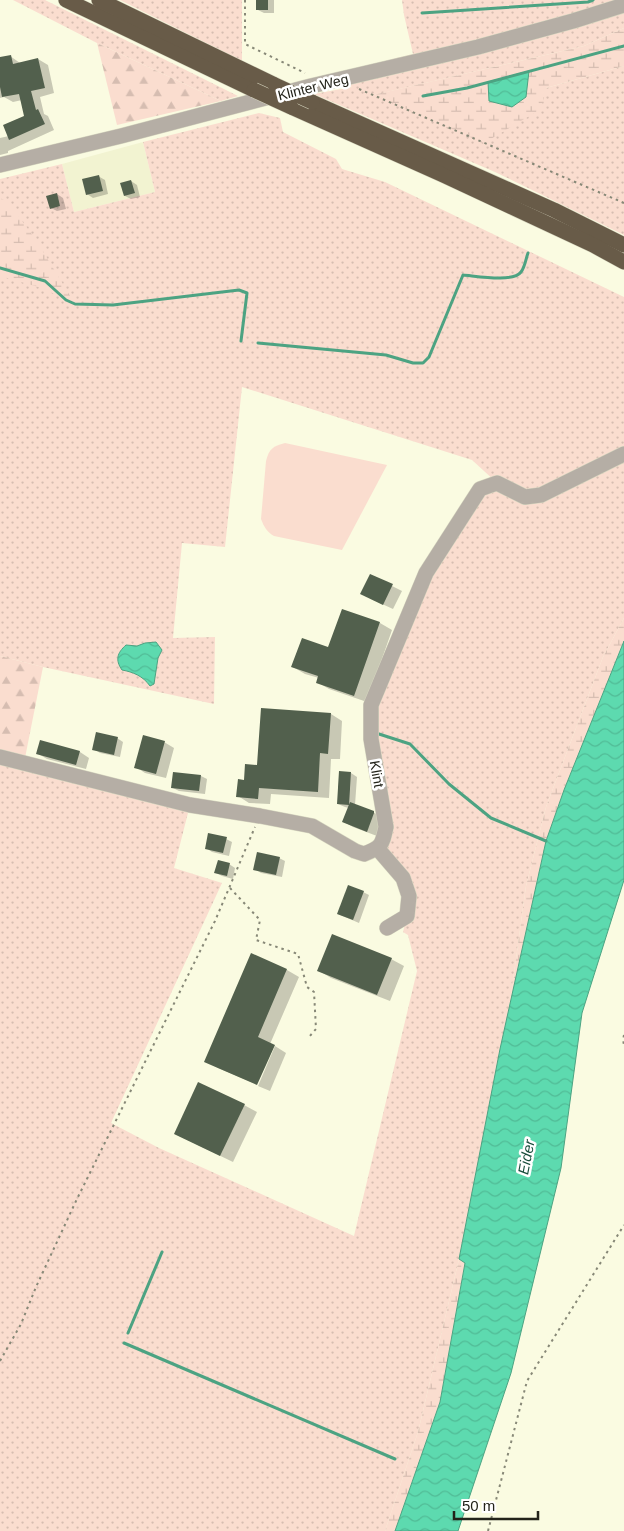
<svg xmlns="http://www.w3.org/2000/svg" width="624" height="1531" font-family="Arial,sans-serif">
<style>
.built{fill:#f2f3d1}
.grass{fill:url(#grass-dots)}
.forest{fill:url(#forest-firs)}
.wetland{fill:url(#wetland-marsh)}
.pitch{fill:#faddcf}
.water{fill:url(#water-waves);stroke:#4ca382}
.shadow{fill:#0003}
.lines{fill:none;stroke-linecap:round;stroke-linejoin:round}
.stream{stroke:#4ca382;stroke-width:3}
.building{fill:#52604d}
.minor-casing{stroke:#d8d8c1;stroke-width:16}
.highway-casing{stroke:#d8d8c1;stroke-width:16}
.path{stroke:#878877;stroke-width:2;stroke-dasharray:2.5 4;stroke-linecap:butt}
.minor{stroke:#b5aea5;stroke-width:15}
.highway{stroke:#685b48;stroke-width:15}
.highway-bridge-casing{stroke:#d8d8c1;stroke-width:16;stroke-linecap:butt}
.highway-bridge{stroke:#685b48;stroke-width:15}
.labels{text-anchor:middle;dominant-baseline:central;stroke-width:5;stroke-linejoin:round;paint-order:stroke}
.street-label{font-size:14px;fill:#23231a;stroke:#fff}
.water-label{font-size:15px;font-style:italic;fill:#194d3c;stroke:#fff}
</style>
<defs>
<pattern id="grass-dots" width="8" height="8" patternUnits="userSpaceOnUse" patternTransform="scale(1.25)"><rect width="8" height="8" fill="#faddcf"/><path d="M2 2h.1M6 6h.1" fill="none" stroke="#d6bdb1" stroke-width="1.8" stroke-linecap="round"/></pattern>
<pattern id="forest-firs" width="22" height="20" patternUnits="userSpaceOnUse" patternTransform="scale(1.25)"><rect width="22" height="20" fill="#faddcf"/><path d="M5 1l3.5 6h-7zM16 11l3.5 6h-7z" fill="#d6bdb1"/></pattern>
<pattern id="wetland-marsh" width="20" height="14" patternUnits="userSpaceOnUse" patternTransform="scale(1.25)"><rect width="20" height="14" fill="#faddcf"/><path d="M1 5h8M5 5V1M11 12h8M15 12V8" fill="none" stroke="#d6bdb1"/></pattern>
<pattern id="water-waves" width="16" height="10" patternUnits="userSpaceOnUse" patternTransform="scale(1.25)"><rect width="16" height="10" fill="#5ddaaf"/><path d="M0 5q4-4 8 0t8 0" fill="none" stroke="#51bb96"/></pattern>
</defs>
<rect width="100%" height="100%" fill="#fafbe1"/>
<path class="built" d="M143 142 155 192 74 212 62 164Z"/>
<g class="grass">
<path d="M13 0H45L238 96 221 101 97 43Z"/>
<path d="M120 0H242V62L226 53Z"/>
<path d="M402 0H624V28L584 46 374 95 546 88 624 66V235L495 172 314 94 352 87 329 75 413 54 404 15Z"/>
<path d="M259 113 280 118 283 132 336 159 342 169 385 182 624 297V618L603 657 546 807 526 886 508 1017 459 1259 418 1432 385 1531H0V757L190 805 174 868 222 883 111 1123 159 1148 354 1236 417 971 408 935 403 932 407 916 409 896 378 849 383 840 371 705 426 573 480 489 496 482 472 460 242 387 225 547 182 543 173 638 215 637 214 704 43 667 0 656V179L62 164 74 212 155 192 143 142Z"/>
</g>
<g class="forest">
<path d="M97 43 221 101 117 125Z"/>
<path d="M0 656 43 667 25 758 0 751Z"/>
</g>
<g class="wetland">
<path d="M624 28V66L546 88 541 109 484 143 373 95 584 46Z"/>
<path d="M0 198 8 202 36 240 75 304 42 288 0 276Z"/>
<path d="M624 618V641L564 790 546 841 508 1017 526 886 546 807 603 657Z"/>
<path d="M459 1259 465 1262 440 1402 395 1531H385L418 1432Z"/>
</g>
<path class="pitch" d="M285 443 387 465 342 550 274 536C267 532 264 527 261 519L266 461C269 449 273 446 285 443Z"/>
<g class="water">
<path d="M529 71 526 97 512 107 489 101 488 82Z"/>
<path d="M624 641V880L582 1013 561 1168 511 1373 458 1531H395L440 1402 465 1263 459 1259 500 1049 546 841 564 790Z"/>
<path d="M156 642 162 650 158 658 154 684 150 686C143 676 133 672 122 670 115 660 117 653 126 645L137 646 145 643Z"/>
</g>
<g class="shadow">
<path d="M258 0H274V13H264L258 10Z"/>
<path d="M10 56 20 63 38 59 48 65 54 93 40 97 44 114 48 116 54 130 8 151V153L0 155V138L9 136 25 116 22 100 13 102 4 97 0 98V58Z"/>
<path d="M98 176 105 180 108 194 93 198 87 194Z"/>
<path d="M131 181 137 185 140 197 131 199 125 196Z"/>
<path d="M57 194 63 198 66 209 57 211 51 208Z"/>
<path d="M370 575 402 591 393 609 371 599Z"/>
<path d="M380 623 392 630 367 702 329 689 317 682 319 678 305 674 293 667Z"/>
<path d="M331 714 342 721 340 759H331L329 798 271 794 270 804 249 803 238 796 246 781 258 766Z"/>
<path d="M117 738 123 742 120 757 100 753 94 749Z"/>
<path d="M40 742 80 752 89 758 86 769 47 759 37 753Z"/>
<path d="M164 742 174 748 166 778 145 773 136 767Z"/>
<path d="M351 773 357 777 355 805 373 812 383 818 377 836 353 827 344 822 349 808 345 807 338 804Z"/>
<path d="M201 776 207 779 205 794 179 791 173 788Z"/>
<path d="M226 839 232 842 229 856 212 852 206 848Z"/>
<path d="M279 858 285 861 282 877 261 873 255 869Z"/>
<path d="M229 864 235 868 233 879 222 876 216 873Z"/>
<path d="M363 892 369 895 359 923 338 914Z"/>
<path d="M252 955 287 970 299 977 270 1044 256 1084 218 1068 206 1061Z"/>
<path d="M391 959 404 966 390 1001 331 978 318 970Z"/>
<path d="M275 1046 286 1053 270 1091 258 1086Z"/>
<path d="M244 1105 257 1112 233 1162 175 1134Z"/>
</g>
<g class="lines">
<g class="stream">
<path d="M422 13 588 2 593 0"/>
<path d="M423 96 467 88 624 46"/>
<path d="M0 268 45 281 66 300 75 304 113 305 239 290 247 293 241 341"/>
<path d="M258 343 386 355 413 363H423L429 357 463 275C476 276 513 283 521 272 525 267 526 258 528 253"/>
<path d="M379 734 410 744 449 784 491 818 546 841"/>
<path d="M128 1333 162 1252"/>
<path d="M124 1343 395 1459"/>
</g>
</g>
<g class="building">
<rect x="256" y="0" width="12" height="10"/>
<path d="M11 55 13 64 38 58 45 88 31 91 36 110 38 109 45 124 9 140 3 125 24 116 19 94 2 97 0 87V57Z"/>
<path d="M99 175 103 191 86 195 82 179Z"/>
<path d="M131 180 135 193 124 196 120 183Z"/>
<path d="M57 193 60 206 50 209 46 196Z"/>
<path d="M370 574 393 584 383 605 360 594Z"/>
<path d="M342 609 380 622 354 696 316 683 318 676 291 667 302 638 328 647Z"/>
<path d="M261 708 331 713 328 754 320 753 318 792 259 788 258 799 236 797 238 779 244 780 245 764 257 765Z"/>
<path d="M96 732 118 737 114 755 92 750Z"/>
<path d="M143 735 165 741 156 774 134 768Z"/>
<path d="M40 740 80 751 76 765 36 754Z"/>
<path d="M339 771 351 772 349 805 337 804Z"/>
<path d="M173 772 201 775 199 791 171 788Z"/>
<path d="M350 802 374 811V813L367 832 342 822Z"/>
<path d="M208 833 227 837 223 853 205 849Z"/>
<path d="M257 852 280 857 276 875 253 870Z"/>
<path d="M218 860 230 863 227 876 214 873Z"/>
<path d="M348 885 364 891 353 920 337 914Z"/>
<path d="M332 934 392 958 377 995 317 971Z"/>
<path d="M251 953 287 969 258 1037 275 1045 257 1085 204 1062Z"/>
<path d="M198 1082 245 1104 220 1156 174 1134Z"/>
</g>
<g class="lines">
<g class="minor-casing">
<g id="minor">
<path d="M0 165 121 136 311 86 478 47 573 21 624 5"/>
<path d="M0 757 190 805 260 816 312 826 355 851 364 854C382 847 382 845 386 827L371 739V705L426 573 480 489 497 483 525 497 541 495 624 454"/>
<path d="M378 849 403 878 409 896 407 916 387 928"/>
</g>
</g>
<g class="highway-casing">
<g id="highway">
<path d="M66 0 254 90"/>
<path d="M99 0 275 85"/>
<path d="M312 102 554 210 624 245"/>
<path d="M291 107 443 175 593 245 624 262"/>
</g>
</g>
<g class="path">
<path d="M245 0V44L305 73"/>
<path d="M359 89 624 203"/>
<path d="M230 888 260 920 256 940 298 954 307 987 314 992 316 1029 309 1037"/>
<path d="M624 1035 623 1040 624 1045"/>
<path d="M0 1361 21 1324 36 1287 76 1201 215 921 255 827"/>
<path d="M488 1531 527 1381 624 1225"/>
</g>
<use href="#minor" class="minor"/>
<use href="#highway" class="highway"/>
<g class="highway-bridge-casing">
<g id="highway-bridge">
<path d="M275 85 312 102"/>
<path d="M254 90 291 107"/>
</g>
</g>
<use href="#highway-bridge" class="highway-bridge"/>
</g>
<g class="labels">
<g class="street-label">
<text transform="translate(313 87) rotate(-14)">Klinter Weg</text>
<text transform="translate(377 774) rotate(80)">Klint</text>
</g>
<g class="water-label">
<text transform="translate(526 1157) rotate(-79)">Eider</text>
</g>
</g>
<path d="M454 1511v8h84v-8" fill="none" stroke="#23231a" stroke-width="2.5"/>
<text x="462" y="1511" font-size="15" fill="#23231a" stroke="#ffffff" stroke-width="4" paint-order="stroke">50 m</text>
</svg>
